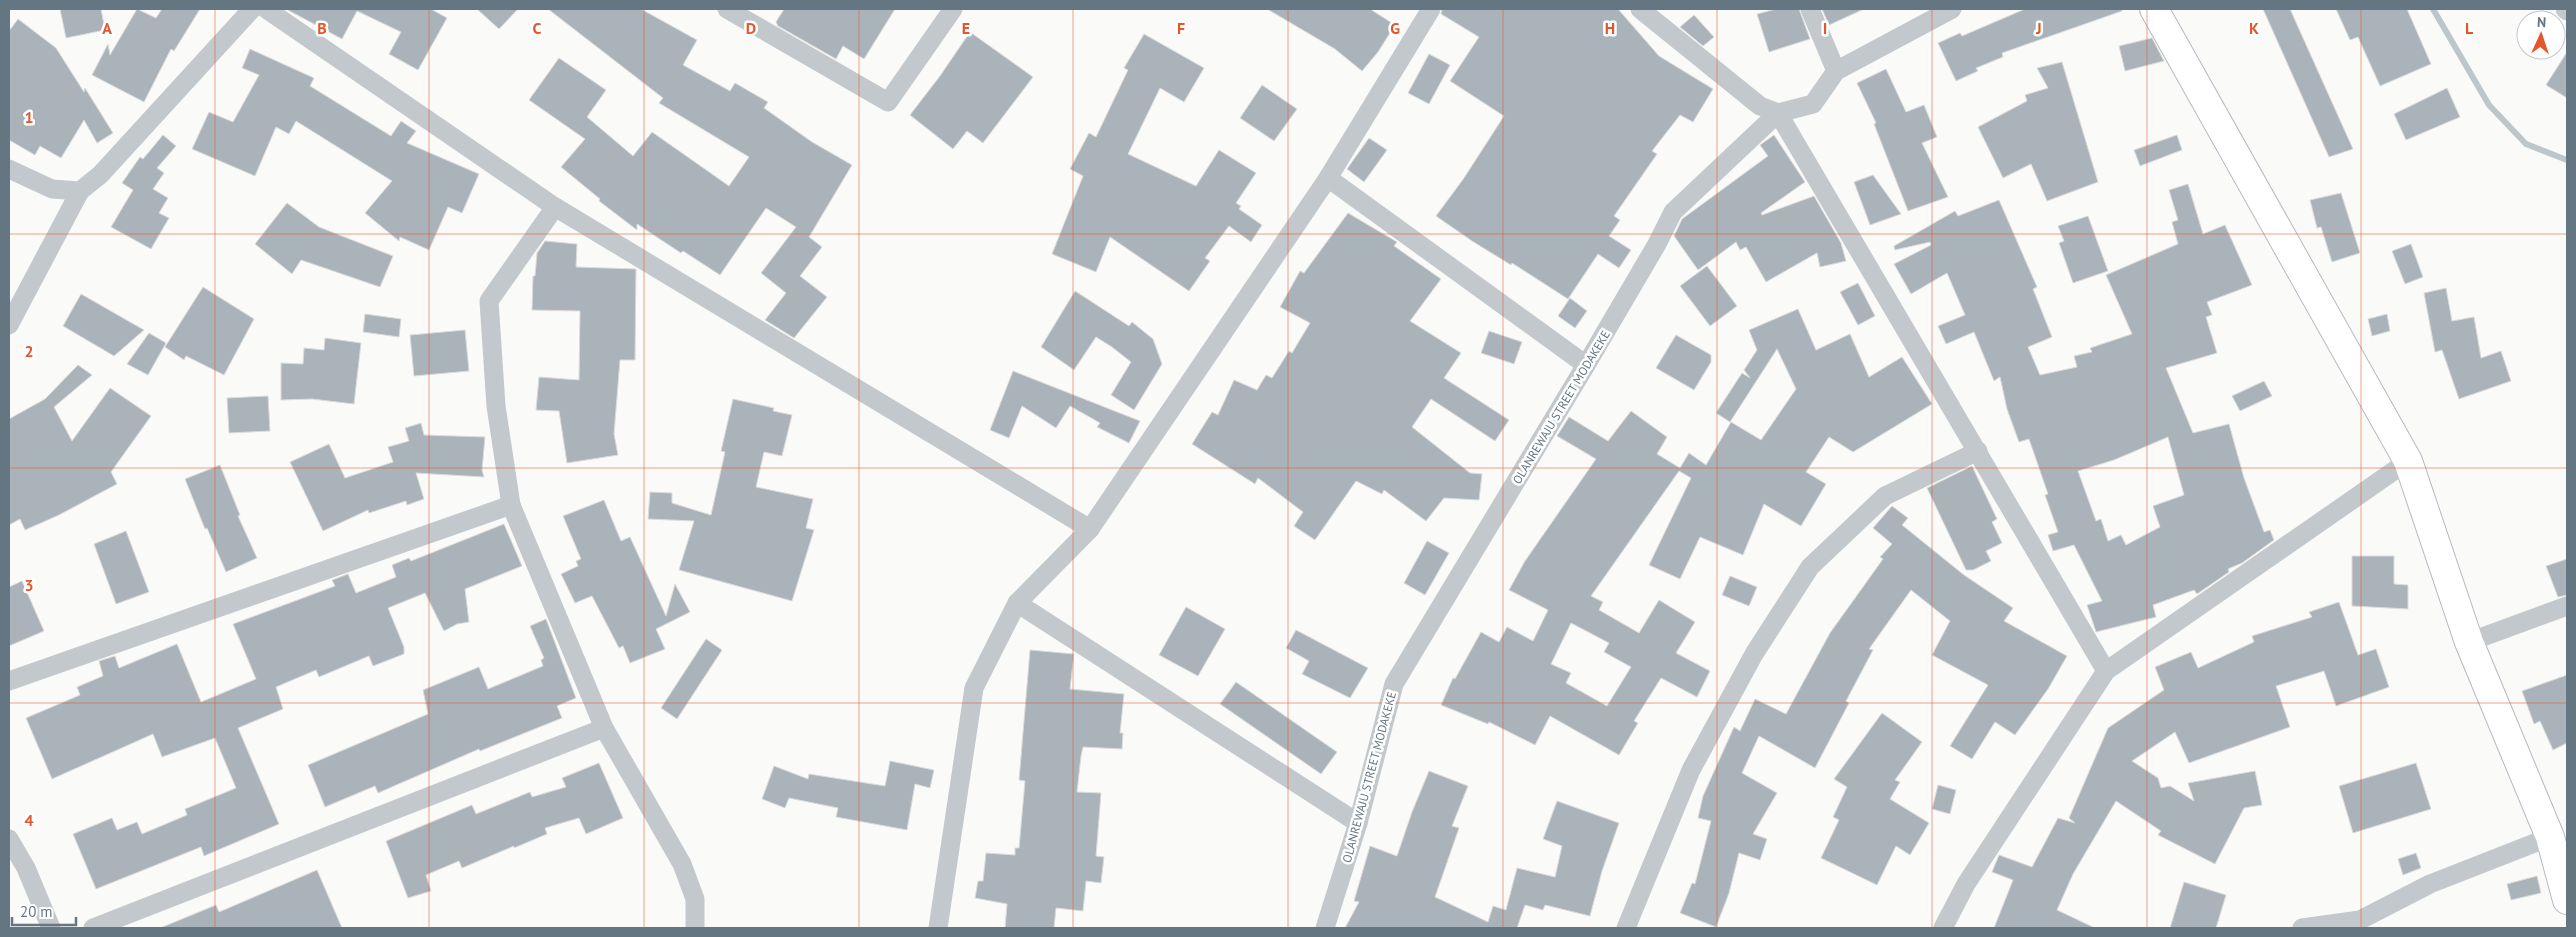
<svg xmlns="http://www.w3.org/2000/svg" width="2576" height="937" font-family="'PT Sans',sans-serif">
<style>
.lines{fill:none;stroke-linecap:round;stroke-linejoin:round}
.stream{stroke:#bbc7cb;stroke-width:6}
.building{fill:#aab3b9;stroke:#dcdcda;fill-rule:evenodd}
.primary-casing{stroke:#b5babe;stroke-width:30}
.street{stroke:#c3c8cc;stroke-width:19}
.primary{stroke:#fff;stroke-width:28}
.grid{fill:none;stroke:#e4572e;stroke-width:1;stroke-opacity:0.55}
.labels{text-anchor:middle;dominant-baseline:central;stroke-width:5;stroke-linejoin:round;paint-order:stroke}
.street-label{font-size:12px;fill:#657683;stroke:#fff}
.grid-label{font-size:16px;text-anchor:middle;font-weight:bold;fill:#e4572e;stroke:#fff;stroke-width:5;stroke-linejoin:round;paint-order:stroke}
</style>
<rect width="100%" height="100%" fill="#fafaf8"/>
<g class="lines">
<path class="stream" d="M2433 9 2489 105 2526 144 2567 160"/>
</g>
<g class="building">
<path d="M60 9H101L105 30 66 38Z"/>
<path d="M137 9 156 18 162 9H200L174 51 171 49 144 102 92 75 108 44 110 55Z"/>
<path d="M286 9H431L447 18 418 70 389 54 401 32 357 11 342 39Z"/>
<path d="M477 9H518L499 29Z"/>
<path d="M548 9H641L697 40 683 65 730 91 735 83 768 102 764 108 812 142 852 165 809 237 822 247 800 276 827 297 794 338 765 320 786 293 761 273 796 227 766 208 720 275 683 251 681 253 637 224V230L599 201 600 199 561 167 585 139 529 100 559 58 606 90 587 117 633 156 652 132 729 186 749 157 659 103 663 98Z"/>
<path d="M784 9H895L864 59 843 46 836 59 778 26 776 22Z"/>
<path d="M1267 9H1370L1395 25 1378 52 1362 71 1335 49Z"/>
<path d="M1442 9H1618L1659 56 1713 89 1693 122 1680 115 1652 151 1657 154 1614 216 1620 220 1609 236 1631 250 1619 268 1598 254 1568 299 1512 263 1511 265 1472 241 1436 216 1464 178 1504 116 1450 81 1479 37 1441 14Z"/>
<path d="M1776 9H1799L1810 39 1769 52 1757 14Z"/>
<path d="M1822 9H1864L1829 25Z"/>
<path d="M2025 9H2121L2122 11 2002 53 2003 57 1976 68 1978 71 1956 81 1938 43 1960 33 1962 36Z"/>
<path d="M2263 9H2290L2353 149 2329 157Z"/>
<path d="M2336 9H2407L2431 64 2380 86 2358 37 2350 40Z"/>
<path d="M1694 15 1714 37 1703 46 1680 27Z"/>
<path d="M18 19 56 48 84 92 85 88 113 133 97 143 84 120 61 158 40 146 35 155 9 140V31Z"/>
<path d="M970 32 1033 77 983 143 967 131 953 149 910 115 940 76Z"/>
<path d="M1144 34 1204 68 1184 102 1160 88 1128 154 1196 186 1219 150 1256 173 1236 203 1241 206 1239 209 1262 225 1251 242 1229 226 1205 258 1210 261 1189 291 1110 237 1096 272 1052 254 1083 176 1070 169 1089 133 1096 137 1128 70 1124 68Z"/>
<path d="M2152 38 2164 61 2125 71 2119 46Z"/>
<path d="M250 49 314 78 310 86 391 136 401 121 416 131 407 143 479 174 462 213 448 207 429 250 400 237 399 241 365 213 392 181 296 121 289 134 276 127 255 176 192 149 209 112 233 122 259 75 242 68Z"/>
<path d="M2567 52V98L2546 85Z"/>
<path d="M1429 54 1450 65 1429 104 1408 93Z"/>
<path d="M2062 62 2098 182 2047 201 2031 164 2003 178 1978 127 2027 101 2025 95 2048 88 2037 68Z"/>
<path d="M1886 69 1906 112 1924 105 1937 137 1922 143 1948 197 1908 211 1874 124 1876 123 1857 83Z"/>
<path d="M1262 85 1297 109 1274 141 1240 118Z"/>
<path d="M2447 88 2460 117 2406 140 2394 114Z"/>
<path d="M163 135 176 146 157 168 164 173 153 189 168 198 159 213 169 218 151 249 111 227 133 190 122 183 140 157 143 159Z"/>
<path d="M1774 135 1805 182 1761 213 1762 215 1814 196 1841 243 1846 261 1820 267 1817 253 1766 282 1746 247 1740 250 1736 242 1698 270 1674 236 1682 219 1768 156 1760 145Z"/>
<path d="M2177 135 2182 150 2140 166 2134 150Z"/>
<path d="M1369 138 1387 150 1364 182 1347 169Z"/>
<path d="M1873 175 1901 214 1870 225 1854 182Z"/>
<path d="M2188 184 2203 234 2225 225 2252 285 2207 302 2212 315 2206 317 2217 353 2166 368 2193 433 2229 424 2244 478 2264 532 2270 530 2274 540 2242 563 2228 569 2229 572 2197 594 2194 590 2153 605 2156 617 2096 632 2087 605 2102 601 2074 545 2053 551 2048 535 2058 532 2045 495 2048 494 2029 439 2019 442 2007 409 2000 377 1994 381 1974 332 1946 344 1938 326 1965 315 1947 273 1911 294 1894 264 1931 245 1930 242 1895 250 1894 246 1955 211 1958 216 1999 200 2037 287 2033 289 2052 337 2028 347 2040 375 2077 367 2074 356 2092 352 2090 348 2132 334 2106 275 2178 244 2172 222 2178 220 2169 190ZM2168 437 2184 495 2153 506 2160 527 2126 545 2121 535 2108 541 2101 519 2096 521 2078 471 2114 460Z"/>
<path d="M2341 193 2360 253 2332 262 2321 227 2317 228 2310 200Z"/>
<path d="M287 203 319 227 393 256 380 287 301 260 292 274 255 244Z"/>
<path d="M1348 213 1397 242 1394 246 1441 279 1410 321 1461 353 1444 378 1509 420 1495 441 1431 399 1412 427 1470 473 1482 474 1479 500 1444 498 1426 521 1384 490 1382 494 1356 481 1315 540 1294 526 1303 512 1258 478 1255 484 1192 444 1212 412 1218 415 1234 380 1257 390 1266 375 1272 378 1289 351 1292 353 1310 323 1280 307 1300 271 1304 273Z"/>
<path d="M2088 216 2108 271 2073 283 2059 243 2064 241 2058 226Z"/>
<path d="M545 241 577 244 576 267 636 269 635 360H620L614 434 618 455 567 463 559 411 536 410 539 377 579 380 580 311 532 310 533 276H535L537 253Z"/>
<path d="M2411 244 2423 277 2405 284 2392 251Z"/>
<path d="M1707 266 1737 306 1710 326 1680 286Z"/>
<path d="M1858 283 1875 316 1858 325 1840 292Z"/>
<path d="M203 287 254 319 224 375 186 356 184 360 165 347Z"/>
<path d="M2446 288 2452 321 2474 317 2481 358 2501 351 2511 381 2459 399 2442 350 2435 352 2424 293Z"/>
<path d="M1075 291 1129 326 1132 322 1153 339 1162 364 1134 410 1111 395 1131 362 1112 347 1096 337 1074 370 1041 347Z"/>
<path d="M81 294 144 330 114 356 63 326Z"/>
<path d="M1570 298 1587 311 1575 328 1558 316Z"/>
<path d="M1798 309 1816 350 1850 334 1869 377 1902 357 1932 404 1853 452 1829 437 1806 472 1826 484 1801 526 1764 504 1743 555 1700 537 1680 579 1649 565 1691 478 1679 471 1591 596 1603 602 1599 610 1639 633 1659 600 1695 622 1676 653 1710 671 1697 697 1661 678 1634 721 1638 723 1619 755 1550 716 1535 745 1489 722 1488 724 1441 705 1453 678 1455 679 1481 632 1499 642 1507 627 1533 641 1548 610 1509 590 1525 561 1596 459 1557 436 1569 417 1608 441 1631 411 1667 437 1657 454 1680 468 1689 453 1706 465 1731 422 1761 440 1796 389 1777 349 1730 422 1716 413 1742 373 1750 378 1744 370 1757 350 1749 330ZM1571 623 1609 643 1604 652 1631 667 1607 706 1566 683 1571 673 1551 664Z"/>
<path d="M365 314 401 319 399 337 363 332Z"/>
<path d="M2387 314 2390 331 2372 336 2368 319Z"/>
<path d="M465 330 469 371 414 376 410 335Z"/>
<path d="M1489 331 1522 342 1514 364 1481 353Z"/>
<path d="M149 333 166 343 148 375 127 364Z"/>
<path d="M1676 335 1711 355V362L1694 390 1656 368Z"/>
<path d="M325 338 361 343 354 404 312 399 281 400V363L303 364 304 348 324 350Z"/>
<path d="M78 365 92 375 54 407 72 441 110 388 151 416 111 472 117 484 59 515 25 530 20 519 9 525V419L45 399Z"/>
<path d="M1013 371 1140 421 1129 443 1097 427 1100 423 1070 406 1056 428 1022 406 1009 438 990 430Z"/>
<path d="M2264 381 2272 396 2240 411 2232 396Z"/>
<path d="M268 396 270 431 229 433 227 398Z"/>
<path d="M733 399 774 408 773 411 792 415 782 456 764 452 756 487 813 499 806 528 814 530 792 601 679 570 694 521 648 519 650 492 672 493V503L711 515 725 452 721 451Z"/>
<path d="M421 423 424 435 485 437 482 470 484 477 416 473 424 499 407 505 406 501 369 513 368 510 323 531 290 462 329 444 345 478 393 462 388 447 409 441 405 428Z"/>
<path d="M220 465 240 515 238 516 257 558 226 572 207 528 205 529 185 479Z"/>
<path d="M1972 466 1997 519 1992 522 2002 543 1986 551 1991 561 1973 570H1966L1927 488Z"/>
<path d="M604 500 621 541 630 537 666 616 675 584 690 612 656 629 665 649 630 663 623 646 619 648 592 596 575 603 561 574 578 566 576 561 581 559 563 516Z"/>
<path d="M1892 506 1908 518 1902 525 1964 575 2013 608 2004 621 2067 656 2048 689 2015 735 1995 722 1972 759 1950 746 1988 685 1932 655 1950 621 1911 590 1869 649 1873 650 1846 701 1849 703 1815 768 1759 736 1742 773 1777 793 1753 834 1767 839 1760 860 1739 853 1729 893 1716 927 1680 913 1692 883 1695 884 1711 821 1698 818 1703 796 1734 727 1740 731 1755 699 1786 714 1830 633 1883 559 1880 557 1892 544 1873 528Z"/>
<path d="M504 524 522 566 465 589 469 622 457 624 444 631 425 593 388 608 404 647V654L373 666 369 656 319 677 316 670 276 687 283 709 238 728 279 824 204 856 201 847 96 889 73 834 112 818 117 830 137 822 142 834 187 815 185 809 236 788 215 738 162 757 153 734 52 779 26 718 80 695 77 687 103 676 99 661 115 656 119 668 177 644 201 702 256 679 233 624 335 586 332 580 348 574 356 593 396 577 392 565 409 558 411 561Z"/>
<path d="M126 531 149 592 116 604 94 544Z"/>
<path d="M1427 541 1449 553 1425 595 1404 583Z"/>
<path d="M2352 556H2394V584L2408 585V609L2352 606Z"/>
<path d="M2567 559V595L2558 597 2546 566Z"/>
<path d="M1730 576 1757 587 1749 606 1722 595Z"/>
<path d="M22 581 44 631 9 646V587Z"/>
<path d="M2339 602 2358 655 2376 649 2389 687 2336 706 2324 671 2276 686 2290 727 2189 763 2175 732 2132 761 2158 778 2161 788 2170 786 2194 801 2188 783 2255 771 2262 805 2244 808 2215 864 2158 835 2161 831 2116 801 2073 874 2057 910 2095 928H1994L2013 880 1992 872 1999 855 2032 867 2058 818 2075 823 2069 818 2108 728 2164 690 2155 667 2191 652 2198 668 2254 642 2252 636 2312 617 2309 612Z"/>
<path d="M1186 607 1225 629 1198 676 1159 655Z"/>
<path d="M546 619 576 698 557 706 562 718 480 751 479 749 378 793 375 786 325 807 308 765 428 714 423 690 479 667 488 689 543 666 541 660 544 658 530 626Z"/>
<path d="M1296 630 1368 668 1350 698 1302 674 1309 661 1286 648Z"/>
<path d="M706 639 722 650 677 719 661 708Z"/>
<path d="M1030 650 1074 654 1070 689 1124 694 1120 733H1123L1122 749 1083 747 1081 756 1077 792 1101 793 1096 856 1104 857 1101 883 1086 881 1083 911 1056 908 1054 928H1005L1007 904 975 898 978 881H983L986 853 1015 855V848H1019L1025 781 1019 780Z"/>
<path d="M2567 675V743L2553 750 2540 721 2534 724 2522 691Z"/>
<path d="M1236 682 1337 752 1321 774 1220 704Z"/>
<path d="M1882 713 1922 742 1895 780 1900 782 1890 799 1929 823 1910 855 1896 846 1877 885 1821 858 1839 820 1833 817 1847 787 1834 779Z"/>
<path d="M890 761 934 770 930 788 915 784 907 830 836 817 838 808 789 798 785 808 762 799 774 766 808 779 809 774 885 786Z"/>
<path d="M599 763 623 818 586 834 579 818 545 828 547 834 514 848V846L462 868 459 861 426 875 431 891 408 898 386 841 472 805 476 814 530 792 532 797 566 787 562 778Z"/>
<path d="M2416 763 2431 809 2353 833 2339 786Z"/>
<path d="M1429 771 1468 786 1452 826 1459 828 1435 897 1488 922 1493 906 1506 910 1517 868 1555 877 1562 846 1543 839 1557 801 1619 823 1602 871 1590 916 1545 905 1543 910 1525 905 1517 928H1345L1359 902 1354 901 1370 846 1397 856 1412 812Z"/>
<path d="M1938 785 1956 790 1950 814 1932 809Z"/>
<path d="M2416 853 2421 868 2403 875 2398 859Z"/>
<path d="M317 870 342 928H160L216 905 219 912Z"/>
<path d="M2537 876 2541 893 2511 900 2507 884Z"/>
<path d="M2184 882 2226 895 2216 928H2170Z"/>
</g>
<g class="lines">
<g class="primary-casing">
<path id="primary" d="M2154 9 2408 461 2469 642 2550 837 2567 900"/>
</g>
<g class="street">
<path d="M266 9 555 207 1090 529"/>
<path d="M727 9 888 102 953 9"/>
<path d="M1640 9 1760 106 1778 113 2106 671"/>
<path d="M1810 9 1836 71"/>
<path d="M2565 9 2567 11"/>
<path d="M9 169 52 189 80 191 100 175 252 9"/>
<path d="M1328 178 1586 365"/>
<path d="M555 207 489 301 496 406 511 505 604 728 682 864 695 899V928"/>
<path d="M9 325 80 191"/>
<path d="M1017 603 1358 823"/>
<path d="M2469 642 2567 606"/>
<path d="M9 681 511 505"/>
<path d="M9 839 26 868 51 928"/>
<path d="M93 928 604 728"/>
<path d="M938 928 974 688 1017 603 1090 529 1328 178 1431 9"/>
<path d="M1325 928 1358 823 1394 684 1586 365 1657 244 1673 212 1778 113 1813 104 1836 71 1952 9"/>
<path d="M1626 928 1691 770 1754 654 1810 567 1885 496 1978 451"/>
<path d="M1943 928 1966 884 2106 671 2408 461"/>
<path d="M2302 928 2360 920 2430 884 2550 837"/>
</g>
<use href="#primary" class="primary"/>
</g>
<path class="grid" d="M215 9V928M429 9V928M644 9V928M859 9V928M1073 9V928M1288 9V928M1503 9V928M1717 9V928M1932 9V928M2147 9V928M2361 9V928M9 234H2567M9 468H2567M9 703H2567"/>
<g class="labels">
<g class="street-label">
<text transform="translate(1561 407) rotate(-59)">OLANREWAJU STREET MODAKEKE</text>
<text transform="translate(1369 777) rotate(-75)">OLANREWAJU STREET MODAKEKE</text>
</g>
</g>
<g class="grid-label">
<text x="107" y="34">A</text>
<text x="322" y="34">B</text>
<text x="537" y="34">C</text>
<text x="751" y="34">D</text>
<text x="966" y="34">E</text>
<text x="1181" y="34">F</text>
<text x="1395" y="34">G</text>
<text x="1610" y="34">H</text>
<text x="1825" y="34">I</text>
<text x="2039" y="34">J</text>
<text x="2254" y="34">K</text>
<text x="2469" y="34">L</text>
<text x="29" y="123">1</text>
<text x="29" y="357">2</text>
<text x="29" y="591">3</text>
<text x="29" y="826">4</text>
</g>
<rect width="2576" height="937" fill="none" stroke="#657683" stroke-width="20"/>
<g transform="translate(2541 35) rotate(3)"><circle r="24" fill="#ffffff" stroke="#c1c8cd"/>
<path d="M0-4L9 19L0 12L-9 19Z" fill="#e4572e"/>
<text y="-8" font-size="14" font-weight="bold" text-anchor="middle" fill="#657683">N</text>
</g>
<path d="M12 917v8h64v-8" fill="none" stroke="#657683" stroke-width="2.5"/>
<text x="20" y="917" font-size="15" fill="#657683" stroke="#ffffff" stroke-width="4" paint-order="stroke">20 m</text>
</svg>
